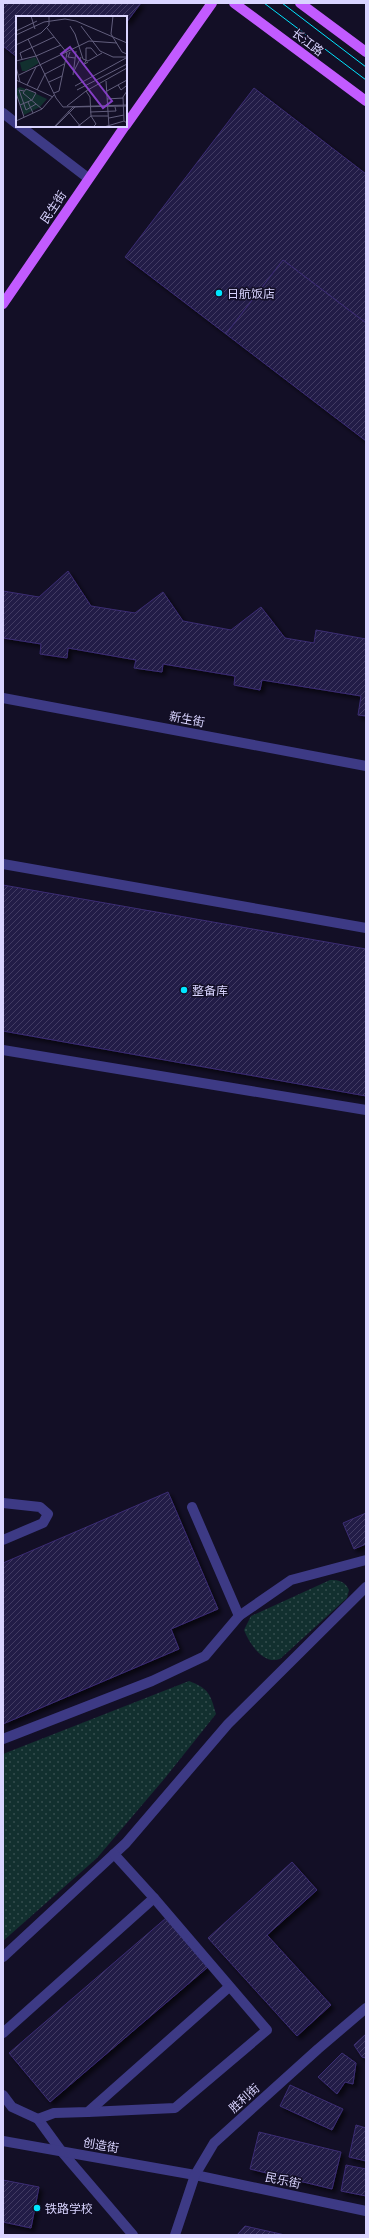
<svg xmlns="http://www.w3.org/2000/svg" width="369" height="2238" font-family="Poppins,'Noto Sans SC',sans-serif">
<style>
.grass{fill:url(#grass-dots)}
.building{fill:url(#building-hatch);stroke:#3b2d73;filter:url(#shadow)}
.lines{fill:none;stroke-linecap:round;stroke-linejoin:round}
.minor{stroke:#3d3a85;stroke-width:10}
.major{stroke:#c25bff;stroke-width:10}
.tram{stroke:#00e5ff;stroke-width:1}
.poi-dot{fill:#00e5ff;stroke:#130f26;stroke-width:1.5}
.labels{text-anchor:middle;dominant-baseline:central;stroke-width:3;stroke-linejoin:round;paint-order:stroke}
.street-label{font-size:12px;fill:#d9d4ff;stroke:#130f26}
.poi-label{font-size:12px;fill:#d9d4ff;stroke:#130f26;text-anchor:start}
.inset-road{fill:none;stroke:#625e7d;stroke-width:1}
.view{fill:#843dc5;fill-opacity:0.15;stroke:#843dc5;stroke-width:2}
.inset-edge{fill:none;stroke:#d9d4ff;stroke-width:2}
</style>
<defs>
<pattern id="grass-dots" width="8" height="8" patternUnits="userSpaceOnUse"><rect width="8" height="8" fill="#12302f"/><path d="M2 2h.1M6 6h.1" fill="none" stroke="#344d4e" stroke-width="1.8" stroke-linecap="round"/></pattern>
<pattern id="building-hatch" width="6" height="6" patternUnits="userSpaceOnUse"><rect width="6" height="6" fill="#241b47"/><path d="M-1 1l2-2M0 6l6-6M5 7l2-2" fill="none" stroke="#433b63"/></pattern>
<filter id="shadow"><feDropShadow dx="3.5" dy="3.5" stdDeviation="2" flood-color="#0009"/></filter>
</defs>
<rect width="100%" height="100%" fill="#130f26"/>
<g class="grass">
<path d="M330 1580C339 1580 345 1581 349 1590L347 1598 280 1659C263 1665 249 1643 244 1630L251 1616Z"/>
<path d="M189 1681C209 1689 210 1693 216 1714L165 1778 97 1858 3 1941V1754Z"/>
</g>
<g class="building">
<path d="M3 3H141L126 23V17H17V57L3 46Z"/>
<path d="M254 88 366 174V323L283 260 226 334 125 257Z"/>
<path d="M283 260 366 323V441L226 334Z"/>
<path d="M68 571 91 606 135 613 163 592 183 621 231 630 261 607 285 638 314 643 316 630 366 639V716L358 715 361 696 262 680 260 690 234 685 235 676 163 664 162 672 134 668 136 660 68 648 67 658 40 654 41 644 3 638V591L39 597Z"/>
<path d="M3 885 366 949V1096L3 1031Z"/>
<path d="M168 1492 218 1609 171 1629 179 1649 3 1724V1563Z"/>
<path d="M366 1513V1544L354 1549 343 1523Z"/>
<path d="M292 1862 317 1890 267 1935 331 2005 297 2036 208 1938Z"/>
<path d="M166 1918 208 1967 50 2102 9 2053Z"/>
<path d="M366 2034V2058L362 2057 354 2045Z"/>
<path d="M342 2053 356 2063 353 2084 345 2082 337 2094 318 2077Z"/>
<path d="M290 2085 343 2109 332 2130 280 2106Z"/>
<path d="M356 2125 366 2128V2161L349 2157Z"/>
<path d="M259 2132 341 2152 332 2189 250 2169Z"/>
<path d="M346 2165 366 2169V2196L341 2191Z"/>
<path d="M3 2180 39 2187 31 2228 3 2222Z"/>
<path d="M245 2226 285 2235H237Z"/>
</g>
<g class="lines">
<g class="minor">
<path d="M3 113 17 124"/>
<path d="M20 126 88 178"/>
<path d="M3 698 366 766"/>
<path d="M3 864 366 928"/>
<path d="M3 1050 366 1110"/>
<path d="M3 1503 40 1507 48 1514 43 1523 3 1540"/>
<path d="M192 1507 239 1616"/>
<path d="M3 1739 152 1681 205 1656 239 1616 291 1580 366 1560"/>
<path d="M3 1957 126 1843 228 1724 366 1587"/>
<path d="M3 2033 154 1898"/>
<path d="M3 2095 12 2107 38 2119 62 2152 133 2235"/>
<path d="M88 2112 175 2108 267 2030 154 1898 114 1854"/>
<path d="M38 2119 54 2113 88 2112 229 1987"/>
<path d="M3 2141 195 2175 366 2211"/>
<path d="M175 2235 195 2175 214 2143 318 2049 366 2008"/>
</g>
<g class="major">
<path d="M234 3 366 101"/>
<path d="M300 3 366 52"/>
<path d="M126 125 212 3"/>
<path d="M3 304 125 126"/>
</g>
<g class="tram">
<path d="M264 3 366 80"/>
<path d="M282 3 366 67"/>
</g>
</g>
<g class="poi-dot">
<circle cx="219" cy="293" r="4"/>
<circle cx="184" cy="990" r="4"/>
<circle cx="37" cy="2208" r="4"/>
</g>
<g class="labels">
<g class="street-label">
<text transform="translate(308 42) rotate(37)">长江路</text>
<text transform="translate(53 207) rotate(-56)">民生街</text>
<text transform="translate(187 719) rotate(11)">新生街</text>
<text transform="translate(244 2098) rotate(-42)">胜利街</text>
<text transform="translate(101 2145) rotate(10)">创造街</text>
<text transform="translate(283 2180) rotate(12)">民乐街</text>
</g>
<g class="poi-label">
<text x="227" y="293">日航饭店</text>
<text x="192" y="990">整备库</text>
<text x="45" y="2208">铁路学校</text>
</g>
</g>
<g transform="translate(16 16)">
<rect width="111" height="111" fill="#130f26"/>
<path d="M4 71 10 73 31 83 24 91 8 99 0 77V73Z" fill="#12302f"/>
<path d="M19 41 23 47 10 55H6L4 47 0 48Z" fill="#12302f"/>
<path class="inset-road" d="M15 0 19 13M97 0 95 18 106 36 111 38M54 10 59 18 67 43 72 45 86 37M65 10 84 35 97 41H111M31 12 51 37 43 75 38 77M0 15 21 5M0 19 28 6 49 3 60 5 111 27M12 23 40 82 47 91 111 89M0 29 25 17 33 9V0M54 36 52 41 59 42M20 40 45 29M6 43 4 37 38 21M0 45 20 40M72 46 67 49 70 45V32H75L81 39M0 51 4 66M58 55 65 41M3 59 73 25 101 27M57 59 60 35M0 64 37 81M90 65 93 111M33 66 46 60M11 69 20 51M102 69 105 74 110 70M59 70 110 42M21 74 29 58 48 48M61 74 111 48M8 75 3 74 10 94 20 88M70 75 74 81 75 100 80 108 77 111M91 75 111 64M0 77 8 101M7 77 26 93M91 83 107 82M12 86 17 97M4 89 16 84 20 77 10 73 7 77M51 90 70 75 111 52M52 95 65 111M74 96 100 95 99 91M93 102 108 99M0 105 26 93 38 79M108 105 107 81 111 75M38 111 57 91 111 90M39 111 59 91M61 111 75 100H92M88 111 108 105 111 107"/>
<path class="view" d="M54 31 96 85 87 92 45 38Z"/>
<rect width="111" height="111" class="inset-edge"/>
</g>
<rect width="369" height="2238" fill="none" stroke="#d9d4ff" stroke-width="8"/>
</svg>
